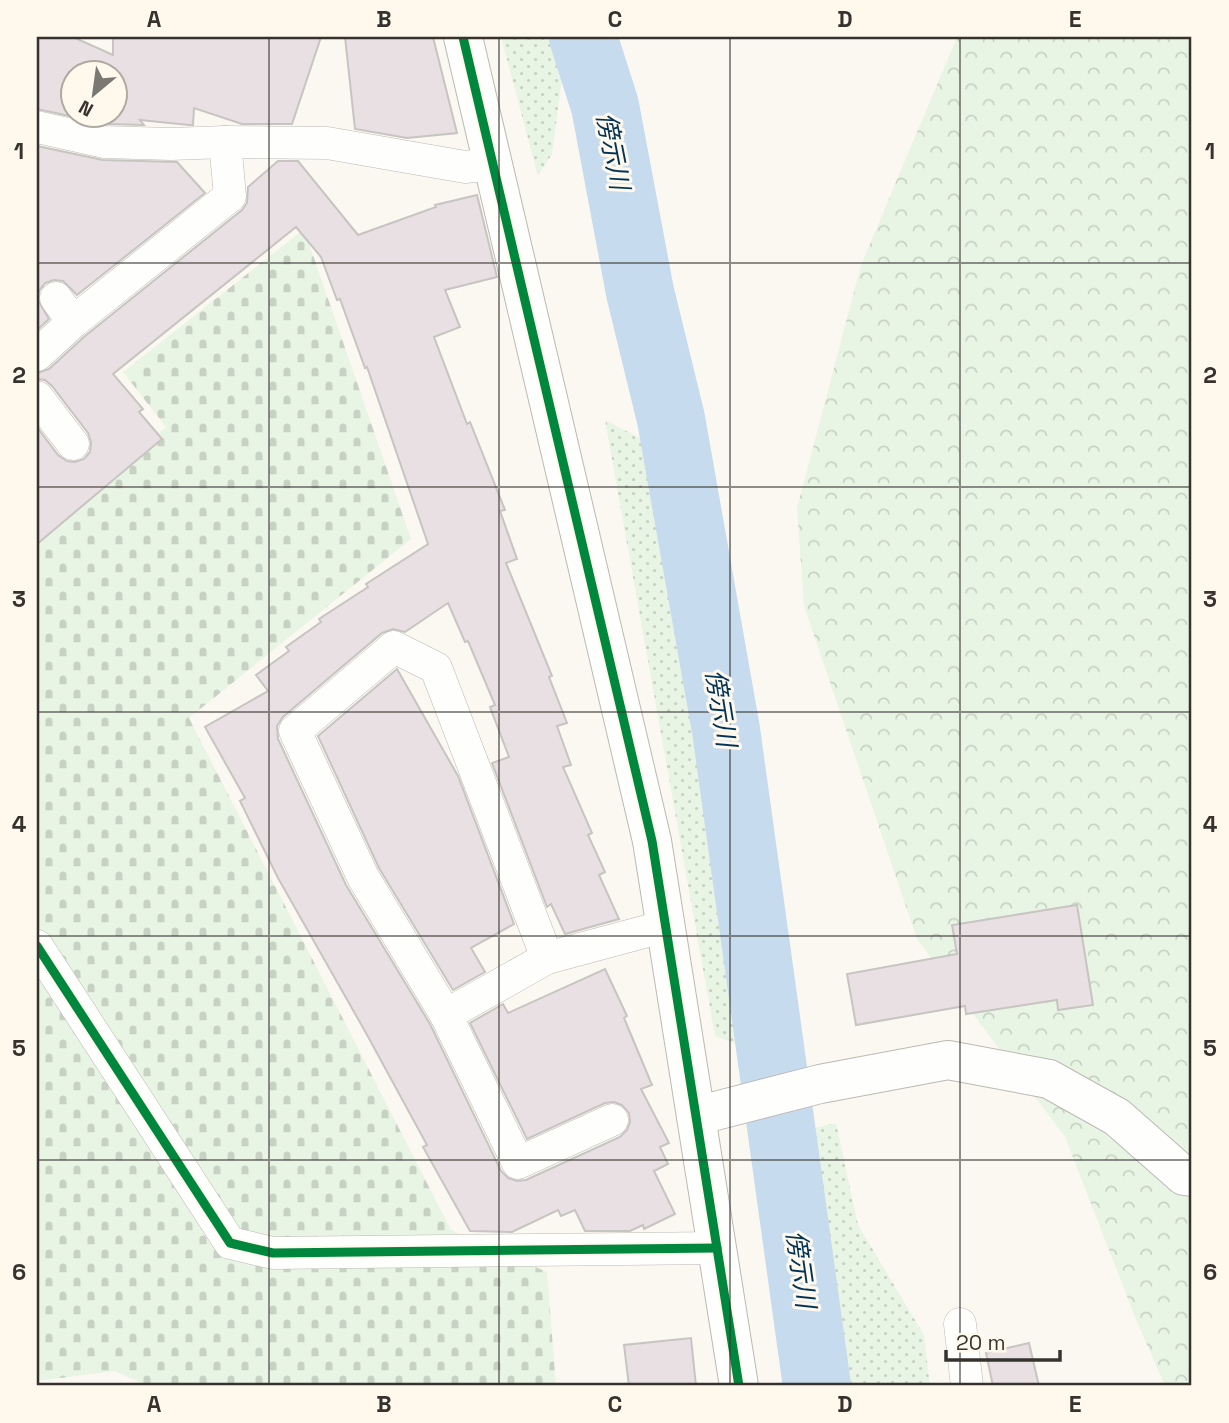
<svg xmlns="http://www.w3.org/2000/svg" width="1229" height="1423" font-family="'Space Grotesk','Noto Sans JP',sans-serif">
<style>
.forest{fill:url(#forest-crowns)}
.cemetery{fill:url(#cemetery-stones)}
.park{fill:url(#park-dots)}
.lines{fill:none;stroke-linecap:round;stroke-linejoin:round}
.river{stroke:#c6dbee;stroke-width:68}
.building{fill:#e8e0e3;stroke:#c7c4c2;stroke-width:2;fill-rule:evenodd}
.minor-casing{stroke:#bcb9b4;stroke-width:33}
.tertiary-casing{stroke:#bcb9b4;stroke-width:40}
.minor{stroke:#fefefd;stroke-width:32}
.tertiary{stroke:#fefefd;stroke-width:38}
.cycleway-casing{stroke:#fff9ed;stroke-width:13}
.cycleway{stroke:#00873e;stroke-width:9}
.grid{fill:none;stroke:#36332f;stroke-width:2;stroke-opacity:0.55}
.labels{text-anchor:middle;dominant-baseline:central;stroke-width:6;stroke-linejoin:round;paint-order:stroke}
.water-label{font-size:26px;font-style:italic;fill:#013358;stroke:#fff9ed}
.neatline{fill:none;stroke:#36332f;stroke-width:2.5}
.grid-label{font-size:23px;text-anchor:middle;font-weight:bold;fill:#36332f}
</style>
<defs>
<pattern id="forest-crowns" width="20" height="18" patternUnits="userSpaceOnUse" patternTransform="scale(1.75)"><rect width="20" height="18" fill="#e8f5e4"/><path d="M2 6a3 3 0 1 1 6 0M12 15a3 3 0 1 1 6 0" fill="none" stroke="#c8d2c4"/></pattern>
<pattern id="cemetery-stones" width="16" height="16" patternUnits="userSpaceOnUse" patternTransform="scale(1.75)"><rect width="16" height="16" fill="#e8f5e4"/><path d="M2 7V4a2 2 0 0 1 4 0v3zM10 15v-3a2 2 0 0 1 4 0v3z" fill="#c8d2c4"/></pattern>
<pattern id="park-dots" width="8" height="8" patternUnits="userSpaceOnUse" patternTransform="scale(1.75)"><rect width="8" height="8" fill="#e8f5e4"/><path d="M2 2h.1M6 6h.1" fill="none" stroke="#c8d2c4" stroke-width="1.8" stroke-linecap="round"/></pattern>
</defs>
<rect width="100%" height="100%" fill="#fbf8f1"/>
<path class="forest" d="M957 37H1192V1386H1165L1137 1322 1065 1137 917 939 804 606 797 508 861 265Z"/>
<path class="cemetery" d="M304 229 411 539 189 718 451 1230 547 1272 556 1386H147L115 1371 37 1381V535L166 427 123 372Z"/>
<g class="park">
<path d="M501 37H569L577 58 562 79 552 154 538 176Z"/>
<path d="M605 420 664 450 751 1050 715 1036Z"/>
<path d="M836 1123 858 1225 924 1335 930 1386H830L789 1134Z"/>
</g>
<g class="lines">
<path class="river" d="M583 37 605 106 640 292 671 419 726 730 817 1386"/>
</g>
<g class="building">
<path d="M37 37H73L113 55V37H321L292 124H242L194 108 193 125H189L140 120 144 125 106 124 37 109ZM74 74H116V116H74Z"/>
<path d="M345 37H433L457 133 407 138 355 129Z"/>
<path d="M37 146 103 160 177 162 205 193 77 295 63 281 54 280 45 283 39 291 38 300 49 319 37 330Z"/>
<path d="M278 161H298L358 235 436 207 435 205 477 195 497 277 445 290 460 327 434 337 467 424 470 422 505 510 500 511 517 559 506 563 552 676 549 677 567 723 557 726 571 765 563 767 592 833 588 835 605 872 599 875 619 919 565 934 551 904 547 907 492 763 509 757 490 707 495 705 468 641 465 642 448 603 405 632 393 629 382 633 283 717 277 726 278 739 346 885 430 1024 501 1171 508 1178 517 1181 526 1180 620 1137 627 1130 630 1122 629 1113 622 1105 614 1102 605 1103 527 1139 470 1023 503 1004 508 1013 605 969 627 1016 624 1018 652 1085 641 1089 669 1143 660 1147 668 1164 654 1171 675 1214 644 1229 643 1225 630 1231H585L575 1210 561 1216 558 1210 512 1232 470 1231 423 1147 427 1145 366 1033 278 878 240 801 245 798 205 727 268 691 256 675 289 651 286 647 321 622 319 619 368 587 366 584 428 544 367 367 365 368 340 299 337 300 321 257 296 227 113 374 143 409 139 412 162 439 37 544V427L58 455 67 461 75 462 84 459 90 452 91 442 88 433 52 386 45 380 37 379V373L49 369 85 336 242 210 247 203 248 187Z"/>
<path d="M397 669 458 776 514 924 471 948 485 972 453 990 379 868 318 736Z"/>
<path d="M1077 905 1093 1005 1058 1010 1057 1000 966 1014 965 1006 856 1025 847 974 957 954 952 925Z"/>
<path d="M691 1338 696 1386H629L624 1345Z"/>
<path d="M1029 1343 1039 1386H993L986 1353Z"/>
</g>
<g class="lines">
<g class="minor-casing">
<g id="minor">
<path d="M37 127 104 142 171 144 225 142 327 143 465 167 493 164"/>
<path d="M56 298 73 322"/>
<path d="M37 355 73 322 230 196 225 142"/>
<path d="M37 397 73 444"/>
<path d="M37 946 230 1243 273 1253 717 1248"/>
<path d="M446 1015 363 877 295 731 394 647 436 668 547 958"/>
<path d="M612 1120 518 1163 446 1015 547 958 666 926"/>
<path d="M960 1324 967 1386"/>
</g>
</g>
<g class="tertiary-casing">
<g id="tertiary">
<path d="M463 37 652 841 739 1386"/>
<path d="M696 1116 820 1084 948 1060 1049 1079 1117 1117 1184 1176 1192 1177"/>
</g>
</g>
<use href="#minor" class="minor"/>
<use href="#tertiary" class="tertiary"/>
<g class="cycleway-casing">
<g id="cycleway">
<path d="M463 37 652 841 739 1386"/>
<path d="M37 946 230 1243 273 1253 717 1248"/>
</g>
</g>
<use href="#cycleway" class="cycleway"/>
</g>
<path class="grid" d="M269 37V1386M499 37V1386M730 37V1386M960 37V1386M37 263H1192M37 487H1192M37 712H1192M37 936H1192M37 1160H1192"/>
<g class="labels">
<g class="water-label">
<text transform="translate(613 151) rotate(79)">傍示川</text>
<text transform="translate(721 708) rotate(81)">傍示川</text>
<text transform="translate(801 1269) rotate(82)">傍示川</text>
</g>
</g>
<rect width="1229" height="1423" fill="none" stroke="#fff9ed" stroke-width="77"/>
<g transform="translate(94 94) rotate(209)"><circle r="33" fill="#fff9ed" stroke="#afaaa1" stroke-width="2"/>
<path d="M0-5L12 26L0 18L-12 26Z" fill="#7b7873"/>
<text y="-10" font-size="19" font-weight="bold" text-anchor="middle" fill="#36332f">N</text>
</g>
<path d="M946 1350v10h114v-10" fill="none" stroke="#36332f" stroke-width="3.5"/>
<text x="956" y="1350" font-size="21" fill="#36332f" stroke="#fff9ed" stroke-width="5" paint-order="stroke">20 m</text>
<rect x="38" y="38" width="1152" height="1346" class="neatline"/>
<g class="grid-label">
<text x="154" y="27">A</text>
<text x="384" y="27">B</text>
<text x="615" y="27">C</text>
<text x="845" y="27">D</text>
<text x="1075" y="27">E</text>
<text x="19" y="159">1</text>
<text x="1210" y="159">1</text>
<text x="19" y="383">2</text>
<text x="1210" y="383">2</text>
<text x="19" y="607">3</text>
<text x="1210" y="607">3</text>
<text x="19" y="832">4</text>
<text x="1210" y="832">4</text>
<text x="19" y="1056">5</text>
<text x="1210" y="1056">5</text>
<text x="19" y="1280">6</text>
<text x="1210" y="1280">6</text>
<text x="154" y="1412">A</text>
<text x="384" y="1412">B</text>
<text x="615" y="1412">C</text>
<text x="845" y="1412">D</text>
<text x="1075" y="1412">E</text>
</g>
</svg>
